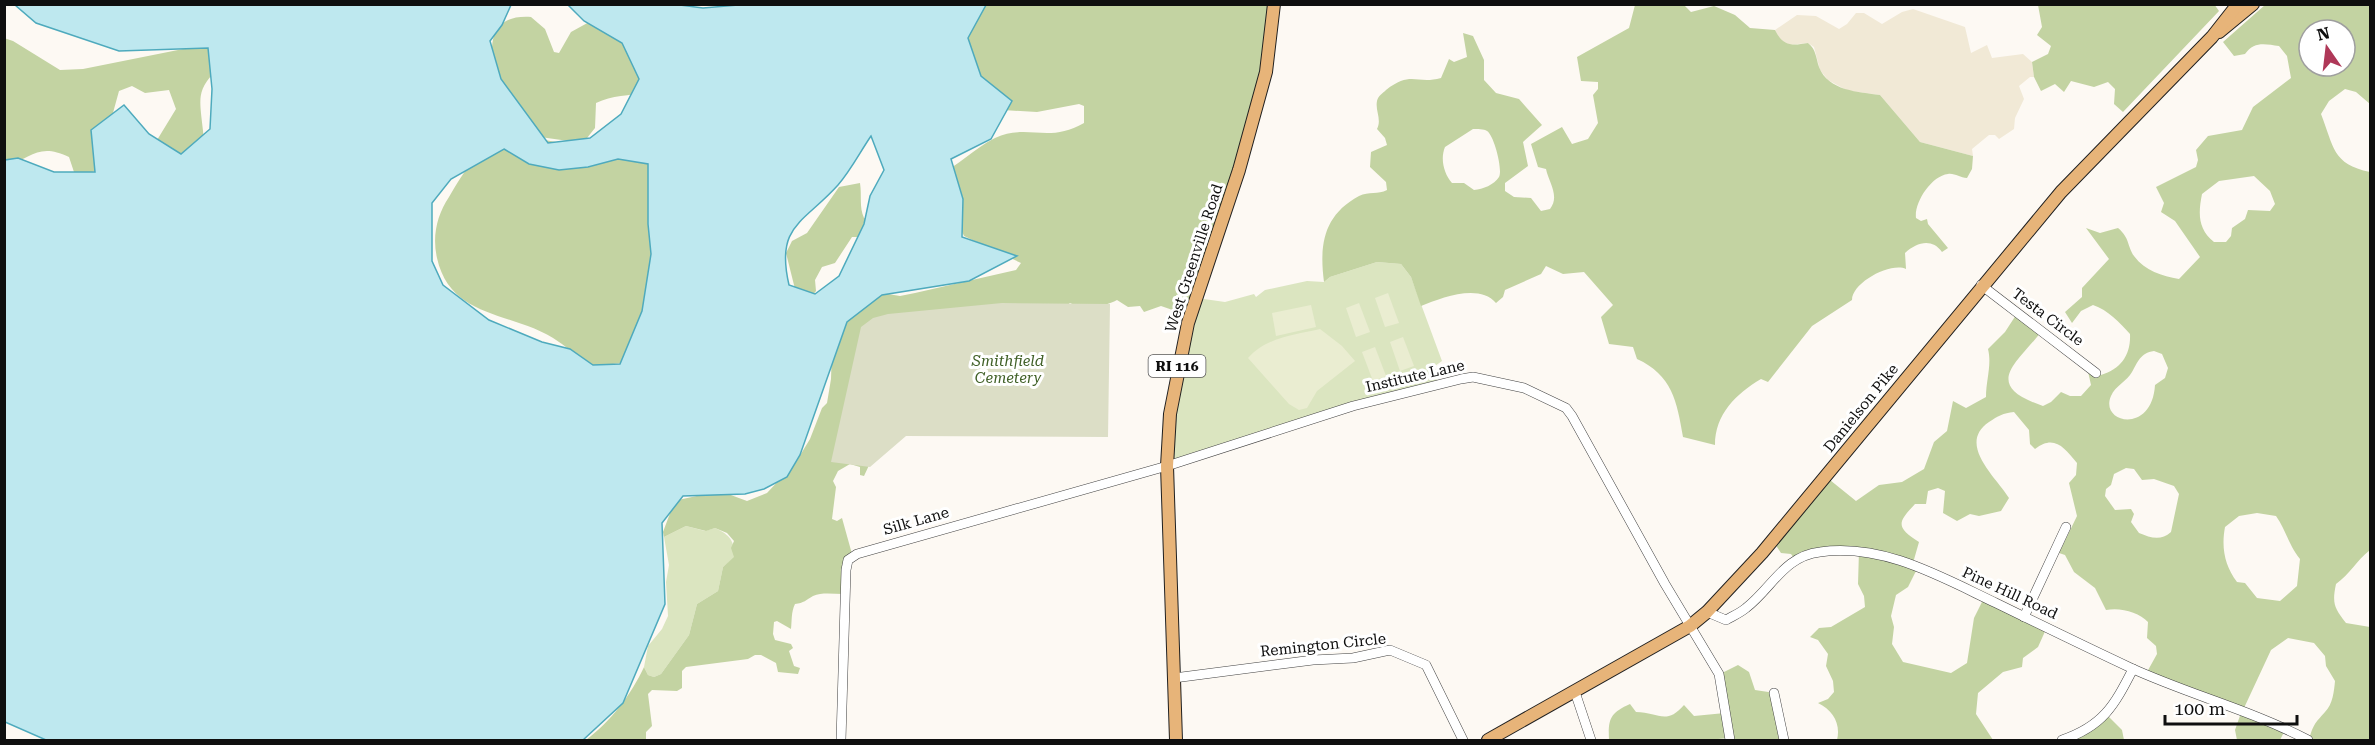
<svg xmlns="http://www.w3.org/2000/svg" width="2375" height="745" font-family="'Roboto Serif',serif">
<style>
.farmland{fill:#f1e9d6}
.green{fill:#dbe5c0}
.forest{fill:#c3d3a2;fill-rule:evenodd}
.cemetery{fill:#dcdec6}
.pitch{fill:#eaedd1}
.water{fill:#bee8ef;stroke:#4eaabd;stroke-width:1.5;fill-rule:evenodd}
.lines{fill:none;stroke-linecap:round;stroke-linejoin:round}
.minor-casing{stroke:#424242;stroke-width:10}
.major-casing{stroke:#202020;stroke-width:14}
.minor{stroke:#fff;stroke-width:9}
.major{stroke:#e7b479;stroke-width:12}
.labels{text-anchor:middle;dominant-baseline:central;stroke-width:6;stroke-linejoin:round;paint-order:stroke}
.shield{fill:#fff;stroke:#575757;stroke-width:1.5}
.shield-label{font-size:14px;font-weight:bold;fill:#0f0f0f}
.street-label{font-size:15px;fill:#0f0f0f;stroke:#fff}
.park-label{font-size:15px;font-style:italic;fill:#406027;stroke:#fff}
</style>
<rect width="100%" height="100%" fill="#fdf9f3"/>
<path class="farmland" d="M1913 9 1965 27 1971 53 1987 45 1992 58 2023 54 2032 62 2034 77H2030L2019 86 2024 99 2015 118 2014 129 1999 139 1995 135H1989L1972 149 1973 156 1920 142 1880 95 1848 91 1828 80 1820 70 1814 47 1808 43 1788 45 1780 41 1775 30 1797 15 1816 16 1839 29 1847 24 1856 13H1864L1882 24 1902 12Z"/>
<g class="green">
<path d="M1377 262 1401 264 1411 277 1442 361 1435 366 1438 388 1339 414 1185 460H1167L1197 298 1225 302 1254 294 1256 297 1265 290 1307 281 1324 282 1330 277Z"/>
<path d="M686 526 705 531 715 528C730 535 734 540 735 557L723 567 718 591 697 604 689 635 661 674 654 677 648 675 644 667 648 646 662 629 668 616 666 582 669 565 664 537Z"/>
</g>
<g class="forest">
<path d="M979 4 1275 5 1267 67 1190 316 1161 306 1144 312 1140 306 1128 307 1117 300C1105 307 1082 310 1070 303L1066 306 886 315 871 461 864 476 860 475V467L850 464 838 471 833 481 836 487 832 519 837 521 842 518 852 554 843 594C833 594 822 592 813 596 806 600 804 603 795 604 791 612 792 621 791 629L777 621 774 622 773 634 775 640 791 644 793 648 789 651 794 666 800 668 798 674 778 672 776 663 761 655H755L748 659 686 667 682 671V688L677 691 652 690 648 694 652 726 646 732V740H586C610 722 631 695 644 667L648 675 654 677 661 674 689 635 697 604 718 591 723 567 734 557 731 548 734 541 727 533 715 528 706 531 686 526 664 537 663 532 672 508 678 500 720 491 747 501 767 493 796 462 810 439 822 408 827 403 831 379 832 347 848 319 882 293 900 296 915 293 1016 270 1021 263 964 236 937 176C958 166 975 148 995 138 1028 123 1048 144 1084 123V106L1079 104 1037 112 1003 110 951 64Z"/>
<path d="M2214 4 2219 11 2123 112 2114 104 2115 89 2108 82 2094 87 2071 81 2064 92 2055 84 2041 91 2034 77 2032 62 2048 54 2051 46 2037 35 2042 27 2038 5Z"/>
<path d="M1635 5H1684L1691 12 1714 6 1735 15 1750 28 1775 30C1783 46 1791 46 1808 43 1816 49 1816 58 1819 67 1828 91 1859 92 1880 95L1920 142 1973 156 1972 169 1967 178C1960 178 1955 173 1948 174 1931 176 1914 203 1916 218L1921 221 1927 219 1928 224 1948 248 1942 252C1932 238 1917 242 1905 253L1906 269C1890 262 1852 283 1852 300L1812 326 1768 382 1761 379C1736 394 1715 414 1715 445L1683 437C1677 401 1672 375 1637 359L1633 347 1609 344 1601 317 1613 305 1584 272 1563 274 1546 266 1541 274 1505 290 1503 297 1496 303C1479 283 1441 298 1421 306L1411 277 1401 264 1377 262 1330 277 1324 282C1319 244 1324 215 1359 196 1369 191 1378 195 1387 190L1386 182 1370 167 1371 152 1387 145 1385 138 1377 129C1382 119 1375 111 1377 101 1378 96 1383 93 1386 90 1412 70 1416 85 1441 78L1449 59 1454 62 1467 57 1463 33 1473 36 1484 60V80L1496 93 1519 99 1542 125 1523 142 1528 166 1505 183V191L1514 197 1531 198 1541 211 1550 209C1560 196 1549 183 1546 169L1538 167 1531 144 1562 127 1572 144 1588 139 1598 123 1593 95 1598 89V82L1581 81 1577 57 1629 28ZM1473 129C1477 129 1484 129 1487 131 1494 135 1503 170 1499 177 1494 185 1483 189 1474 190L1464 183H1452C1444 174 1440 159 1445 147Z"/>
<path d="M2265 5H2370V104L2356 92 2345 89 2329 101 2321 114C2334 147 2332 164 2370 172V550C2356 561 2350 574 2336 584 2332 603 2334 608 2346 623L2370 627V740H2309C2313 725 2315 723 2325 712 2333 704 2334 691 2335 681L2326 666 2325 656 2314 643 2288 638 2271 650 2244 708 2285 730 2280 740H2237L2235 730 2242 710 2147 672 2157 654 2156 646 2147 638 2148 622C2139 612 2120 607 2106 610L2095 588 2074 572 2065 555 2059 553 2077 516 2069 483 2076 475 2077 463C2064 447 2054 434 2035 449L2030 444 2029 430 2014 412C2003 413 1998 416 1989 422 1957 444 1995 476 2009 498L2001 511 1979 516 1970 514 1957 521 1943 513 1945 491 1938 488 1928 491 1926 504H1915C1897 523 1896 527 1919 542L1913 563 1918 567 1908 587 1896 595 1891 616 1894 627 1892 644 1903 662 1951 673 1967 663 1974 618 1984 598 2047 627 2038 647 2023 658 2022 667 2003 672 1978 693 1976 714 1993 740H1837C1841 724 1833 710 1818 703L1828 699 1834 692 1833 681 1826 666 1828 654 1818 640 1810 637 1819 628 1831 627 1865 607 1864 596 1858 584 1859 551 1794 558 1791 554 1781 553 1775 544 1830 480 1856 501 1879 485 1902 482 1924 469 1934 442 1947 431 1953 401 1966 408 1986 397C1986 380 1992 365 1988 349L2005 332 2018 312 2042 331C2015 365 1982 385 2043 406L2051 402 2061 392 2070 396H2081L2091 385 2087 367 2101 375C2121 369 2131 355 2130 334 2120 323 2108 310 2093 305L2081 311 2072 323 2065 312 2082 297V288L2109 259 2086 228 2100 233 2118 228C2130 238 2127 246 2134 256 2145 271 2162 276 2179 279L2200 257 2175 221 2161 212 2164 203 2156 187 2196 167 2198 160 2196 150 2208 136 2242 130 2253 107 2291 78 2287 56 2279 46C2265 44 2254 41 2245 54L2234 56 2223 42ZM2309 30H2345V66H2309ZM2254 176 2270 191 2275 204 2270 211 2248 210 2245 219 2232 228 2231 236 2226 242H2214C2198 229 2198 214 2202 194L2219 181ZM2154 351 2162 354 2168 368 2165 378 2155 385C2152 435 2099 423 2111 396 2115 386 2127 381 2132 372 2138 362 2140 353 2154 351ZM2126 468 2134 469 2142 480 2154 479 2174 486 2179 494 2171 532C2161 541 2151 538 2139 533L2131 522 2134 514 2131 509 2115 510 2105 496 2106 489 2111 485 2114 474ZM2257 513 2276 516C2286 530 2289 546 2300 559L2297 586 2280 601 2257 598 2245 583 2237 582C2225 566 2221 548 2225 527L2239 516Z"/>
<path d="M631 13 647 92C629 96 612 95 596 103L595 128 583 143 540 137 504 113C496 78 471 13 531 17L545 29 554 52 559 53 571 32 591 21Z"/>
<path d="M4 38 13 41 60 70 83 69 213 43 230 56C194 92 199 90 204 138L191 155 164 156 154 145 176 109 169 90 145 93 132 86 119 91 97 171 75 175 69 157C40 143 32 156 5 168Z"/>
<path d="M534 138 556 142 653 143 660 261 625 363 586 366C577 358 569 348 559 342 516 311 451 321 437 258 432 236 437 215 449 197 461 177 475 151 498 144 509 140 523 140 534 138Z"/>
<path d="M860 183C862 196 859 207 864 218L870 221 863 237H852L835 263 822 267 815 280 816 291 810 298 797 297 786 253 792 241 807 233 839 187Z"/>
<path d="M1738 665 1749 672 1755 690 1775 693 1784 740H1730L1729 738 1707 740H1609C1608 719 1610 713 1630 704L1636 712C1658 712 1666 726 1684 705L1694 716 1725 713 1720 674Z"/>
<path d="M2107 715 2122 730 2124 740H2060Z"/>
</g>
<path class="cemetery" d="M1002 303 1110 304 1108 437 906 436 870 467 831 462 861 327 873 318 888 314Z"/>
<g class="pitch">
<path d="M1388 293 1399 323 1385 327 1375 298Z"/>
<path d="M1359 303 1370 332 1356 337 1346 308Z"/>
<path d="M1311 305 1316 327 1276 336 1272 313Z"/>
<path d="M1320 329 1342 346 1355 361 1317 391 1307 408 1299 410 1289 404 1248 358C1267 337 1294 335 1320 329Z"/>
<path d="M1403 337 1414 366 1400 371 1390 342Z"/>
<path d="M1375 347 1386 376 1373 381 1362 352Z"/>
</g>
<path class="water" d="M672 4 703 8 750 4 986 5 968 38 981 76 1012 101 991 139 951 159 963 199 962 237 1017 256 969 281 882 295 847 322 800 455 787 477 764 489 745 494 683 496 662 523 665 604 623 703 583 740H46L5 722V160L18 158 54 172H95L91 130 124 105 149 134 181 154 210 129 212 89 208 48 119 51 36 23 15 5H511L502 25 490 41 501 79 548 143 590 138 621 114 639 79 622 43 584 21 568 5ZM871 136 884 170 870 196 864 224 839 276 815 294 789 285C775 225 804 223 838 185 851 170 860 152 871 136ZM504 149 529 164 559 170 588 167 618 159 648 164V224L651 254 642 311 620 364 593 365 570 349 542 342 489 320 443 285 432 261V203L451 179Z"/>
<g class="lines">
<g class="minor-casing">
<g id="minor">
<path d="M1981 285 2096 373"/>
<path d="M1707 612 1726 620C1733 616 1740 613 1746 608 1772 588 1784 556 1820 552 1883 543 1941 577 1996 603 2041 625 2086 647 2131 668 2190 695 2251 710 2308 740"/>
<path d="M2024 617 2066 527"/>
<path d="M1174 678 1313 660 1353 658 1390 650 1426 665 1463 740"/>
<path d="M1575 692 1591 740"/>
<path d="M1774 693 1784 740"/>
<path d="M841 740 846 570 848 560 857 554 1167 466 1353 406 1461 379 1473 377 1524 388 1566 408 1572 416 1665 584 1719 674 1730 740"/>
<path d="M2062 740C2103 726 2114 706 2133 669"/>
</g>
</g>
<g class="major-casing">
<g id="major">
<path d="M2219 32 2253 4"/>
<path d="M1176 740 1167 466 1170 414 1188 323 1239 170 1266 72 1274 4"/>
<path d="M1488 740 1690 626 1707 612 1762 553 2061 192 2212 37 2238 4"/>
</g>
</g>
<use href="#minor" class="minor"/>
<use href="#major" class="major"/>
</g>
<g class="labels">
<rect class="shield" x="1148.5" y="355" width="57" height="22" rx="4.5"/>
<g class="shield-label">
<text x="1177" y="366">RI 116</text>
</g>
<g class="street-label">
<text transform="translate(1194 258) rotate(-72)">West Greenville Road</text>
<text transform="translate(2048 317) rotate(37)">Testa Circle</text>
<text transform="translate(1415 376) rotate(-13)">Institute Lane</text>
<text transform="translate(1861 408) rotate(-51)">Danielson Pike</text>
<text transform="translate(916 521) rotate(-16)">Silk Lane</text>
<text transform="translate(2010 593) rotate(25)">Pine Hill Road</text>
<text transform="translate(1323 645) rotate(-6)">Remington Circle</text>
</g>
<g class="park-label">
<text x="1008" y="361">Smithfield<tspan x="1008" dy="17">Cemetery</tspan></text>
</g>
</g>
<rect width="2375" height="745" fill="none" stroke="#0f0f0f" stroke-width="12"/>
<g transform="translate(2327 48) rotate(346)"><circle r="28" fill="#ffffff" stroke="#9f9f9f" stroke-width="1.5"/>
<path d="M0-4.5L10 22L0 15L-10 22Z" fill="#af3858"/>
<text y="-9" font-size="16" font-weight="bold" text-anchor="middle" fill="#0f0f0f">N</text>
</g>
<path d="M2165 715v9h132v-9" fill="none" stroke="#0f0f0f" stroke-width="3"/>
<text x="2174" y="715" font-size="18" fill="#0f0f0f" stroke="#ffffff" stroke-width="4.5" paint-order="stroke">100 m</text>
</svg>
